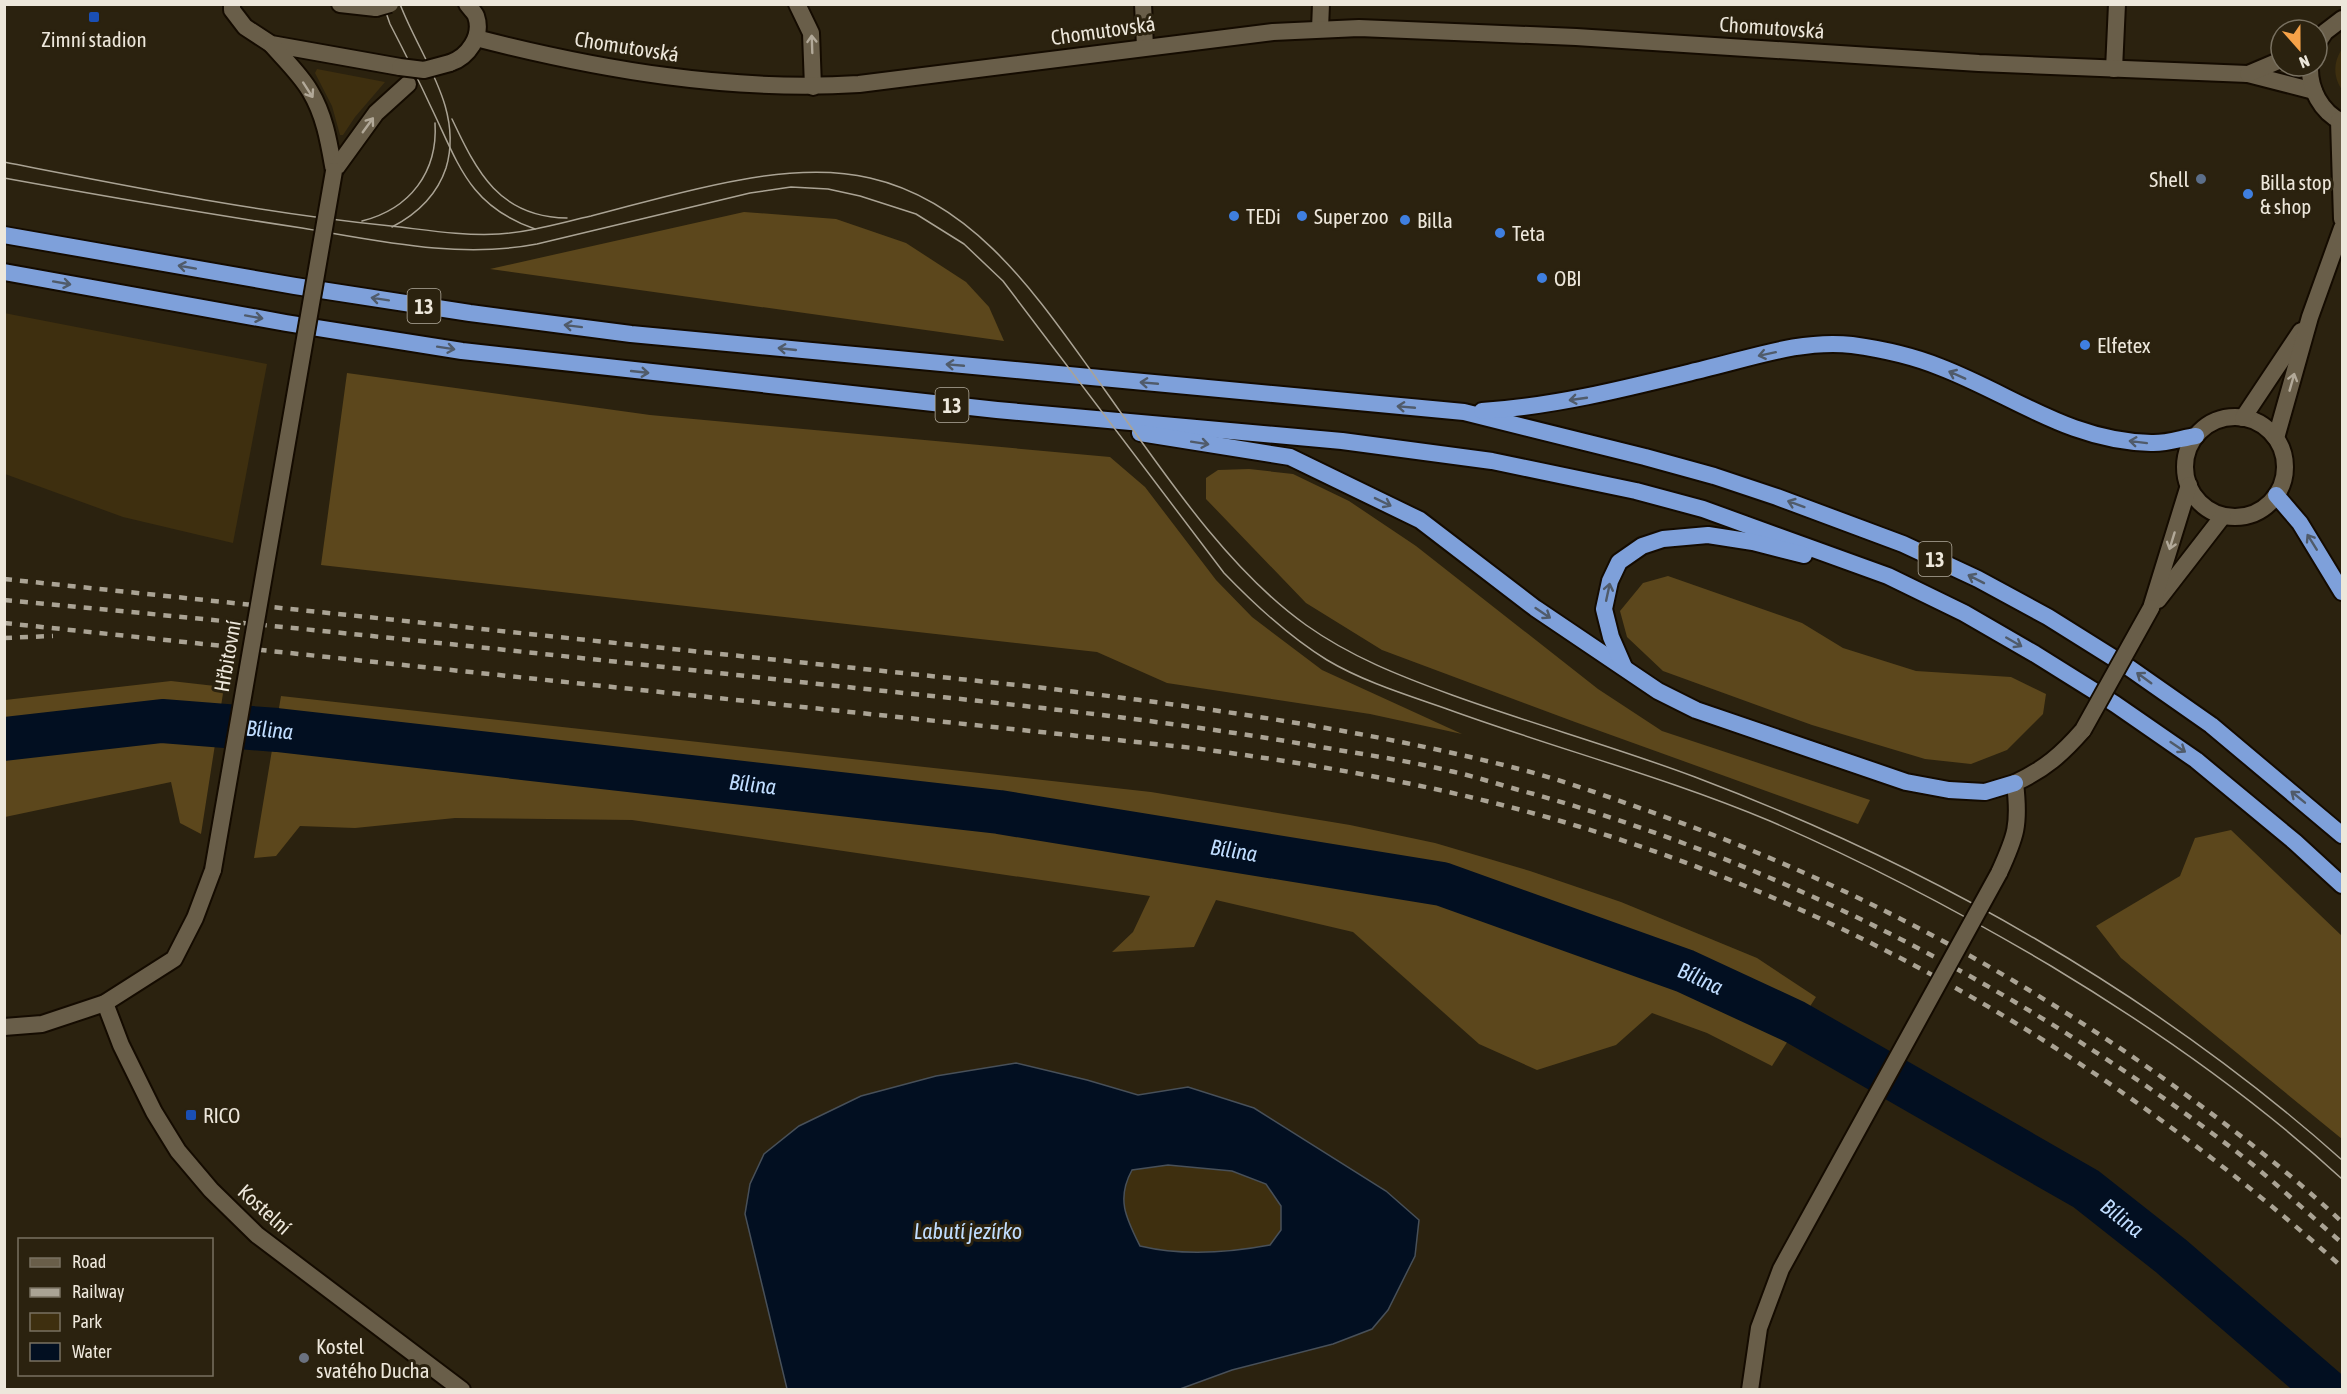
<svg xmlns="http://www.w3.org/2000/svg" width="2347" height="1394" font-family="'Asap Condensed',sans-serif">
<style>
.green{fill:#3e2f0f}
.forest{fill:#5c471c}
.water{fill:#020f21;stroke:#485059;stroke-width:1.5;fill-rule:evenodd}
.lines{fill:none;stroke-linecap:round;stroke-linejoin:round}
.river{stroke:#020f21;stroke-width:44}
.minor-casing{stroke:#140b00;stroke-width:20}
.tertiary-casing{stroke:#140b00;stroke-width:20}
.trunk-casing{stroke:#140b00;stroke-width:20}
.minor{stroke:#695e49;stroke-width:16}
.tertiary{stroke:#695e49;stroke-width:16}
.trunk{stroke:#7ea0da;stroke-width:16}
.tram{stroke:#aaa394;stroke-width:1.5}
.rail{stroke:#aaa394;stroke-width:4.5;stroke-dasharray:8 8;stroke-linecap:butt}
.tertiary-bridge-casing{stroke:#140b00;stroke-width:20;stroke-linecap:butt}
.tertiary-bridge{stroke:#695e49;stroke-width:16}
.oneway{stroke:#b2a999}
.oneway2{stroke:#505b6a}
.transit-dot{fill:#1a4fb4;stroke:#2b220f;stroke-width:2}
.service-dot{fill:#5c6f8a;stroke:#2b220f;stroke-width:2}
.shop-dot{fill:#3f7fe0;stroke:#2b220f;stroke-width:2}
.worship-dot{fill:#6b7280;stroke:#2b220f;stroke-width:2}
.labels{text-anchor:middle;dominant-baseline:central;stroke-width:6;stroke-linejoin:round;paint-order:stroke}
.shield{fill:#2b220f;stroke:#b3ac9e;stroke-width:1.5}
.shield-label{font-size:20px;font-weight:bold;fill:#ede7db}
.street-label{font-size:21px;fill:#ede7db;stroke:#2b220f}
.poi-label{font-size:21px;fill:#ede7db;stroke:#2b220f;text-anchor:start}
.water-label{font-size:22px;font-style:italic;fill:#c0ddff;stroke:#2b220f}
</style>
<rect width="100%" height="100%" fill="#2b220f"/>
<g class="green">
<path d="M2342 49V90C2333 77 2333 62 2342 49Z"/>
<path d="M317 69 385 82 355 117 343 135H340L332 106 315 73Z"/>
<path d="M4 313 267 364 233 543 123 517 5 474Z"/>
<path d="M1168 1165 1232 1171 1266 1184 1281 1206V1230L1270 1245C1227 1253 1182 1255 1140 1246L1126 1218 1123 1187 1132 1170Z"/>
</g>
<g class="forest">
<path d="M744 212 836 219 906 243 966 282 989 307 1004 341 490 269Z"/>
<path d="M347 373 650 415 1110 457 1145 487 1216 580 1252 617 1322 670 1462 734 1370 714 1167 683 1097 652 321 565Z"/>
<path d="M1249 469 1293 474 1349 501 1416 546 1598 689 1662 731 1870 800 1858 824 1575 722 1382 650 1306 603 1206 499V478L1218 470Z"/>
<path d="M1668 576 1802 623 1843 648 1916 671 2011 677 2046 694 2043 714 2007 750 1971 764 1925 759 1812 725 1663 671 1627 637 1620 611 1643 583Z"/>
<path d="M171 681 224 687 201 834 180 823 171 782 5 817V700Z"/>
<path d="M281 696 1151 792 1350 825 1435 843 1530 871 1621 902 1757 958 1816 997 1772 1066 1707 1033 1652 1013 1616 1045 1537 1070 1479 1044 1353 932 1216 900 1194 947 1112 952 1133 932 1150 896 632 820 455 818 355 828 300 826 276 856 254 858Z"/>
<path d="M2231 830 2342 936V1139L2121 958 2096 926 2180 876 2195 838Z"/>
</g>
<path class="water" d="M1016 1063 1087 1080 1138 1095 1188 1087 1254 1108 1386 1191 1419 1220 1415 1256 1388 1310 1372 1329 1333 1344 1232 1370 1180 1389H787L745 1214 750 1184 764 1154 799 1126 861 1096 936 1076ZM1168 1165 1232 1171 1266 1184 1281 1206V1230L1270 1245C1227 1253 1182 1256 1140 1246 1126 1218 1116 1199 1132 1170Z"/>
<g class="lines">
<path class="river" id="s1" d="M4 739 162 721 277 730 999 812 1442 884 1685 971 1795 1022 2086 1189 2171 1256 2326 1390"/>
<g class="minor-casing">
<g id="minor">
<path d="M797 4 811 33 813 87"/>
<path d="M1143 4 1145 47"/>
<path d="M1320 29 1321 4"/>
<path d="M2114 69 2117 4"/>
<path d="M105 1003 121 1045 154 1112 178 1151 211 1190 257 1235 462 1390"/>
</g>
</g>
<g class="tertiary-casing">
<g id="tertiary">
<path d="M232 4V10L245 27 271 44 400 67"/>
<path d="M340 4 376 8"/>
<path d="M476 38C601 70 730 92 859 84L1273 32 1359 28 1576 37 1979 63 2248 74 2314 91"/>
<path d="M271 44C284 59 300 74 310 91 325 116 329 143 334 171"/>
<path d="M2317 44 2325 32 2342 19"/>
<path d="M450 63C468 57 483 36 476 16 475 13 470 8 467 4"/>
<path d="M2310 66C2309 89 2321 112 2342 122"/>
<path d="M2248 74 2281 60"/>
<path d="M2339 120 2342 219"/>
<path d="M334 171 376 113 408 84"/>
<circle cx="2235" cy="467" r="50"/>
<path d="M2243 418 2301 331"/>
<path d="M2276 438 2310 317 2342 228"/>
<path d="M2158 600 2223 516"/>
<path d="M2151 608 2189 485"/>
<path d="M1999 873C2016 836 2020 825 2015 783 2045 769 2062 754 2083 730"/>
<path d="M4 1027 42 1024 105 1003 174 959 195 918 213 870"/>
</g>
</g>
<g class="trunk-casing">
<g id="trunk">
<path d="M4 235 295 286 470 313 631 334 1464 412 1645 457 1714 476 1777 497 1903 544 1978 579 2048 617 2131 669 2211 725 2342 835"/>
<path d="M4 272 286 323 462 351 997 410 1342 441 1492 461 1636 491 1703 509 1888 576 1964 613 2035 654 2115 704 2196 760 2295 842 2342 885"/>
<path d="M1482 411C1558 406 1631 387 1704 369 1751 358 1803 339 1852 345 1881 349 1913 356 1940 367 2013 395 2069 441 2151 443 2166 444 2182 438 2196 436"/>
<path d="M1140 433 1290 457 1420 520 1535 608 1658 691 1696 710 1906 782 1949 790 1985 792 2015 783"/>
<path d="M2276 495 2300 523 2342 592"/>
<path d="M1624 667 1611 637 1604 609 1610 581 1619 562 1642 546 1663 539 1708 535 1753 542 1804 555"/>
</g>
</g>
<use href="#minor" class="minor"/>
<use href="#tertiary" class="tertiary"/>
<use href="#trunk" class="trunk"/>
<g class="tram">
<path d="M383 4 390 24C404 51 418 79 431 107 459 165 469 206 535 229"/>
<path d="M452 119C477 172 499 217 567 218"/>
<path d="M4 162C133 187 261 213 391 226 427 230 462 236 499 234 530 232 560 223 591 216 674 195 785 158 870 178 971 201 1032 289 1089 368 1151 453 1220 564 1306 625 1351 657 1400 676 1452 695 1532 724 1615 747 1695 777 1928 865 2156 994 2342 1160"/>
<path d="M4 178C103 196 202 213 302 228 380 241 459 259 537 244L750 193 791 187 828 189 860 196 916 214 964 244 1003 281 1224 573C1255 605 1289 637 1327 660 1364 682 1407 695 1447 709 1554 748 1665 777 1770 821 1867 863 1960 912 2051 966 2154 1028 2253 1097 2342 1179"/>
<path d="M362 221C410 209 438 172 435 123"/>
<path d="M392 227C417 214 437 195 446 168 464 109 420 57 400 4"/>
</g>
<g class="rail">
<path d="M4 579 1036 687C1201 707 1366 729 1527 771 1571 783 1614 799 1657 814 1842 880 2015 971 2174 1086 2233 1129 2289 1172 2342 1222"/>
<path d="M4 600C273 625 541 653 809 683 978 701 1148 717 1315 746 1360 754 1406 760 1450 771 1478 777 1506 787 1534 794 1786 866 2021 988 2229 1146 2269 1176 2305 1211 2342 1243"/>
<path d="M4 623 1193 748C1332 766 1469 791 1603 834 1881 923 2126 1073 2342 1267"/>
<path d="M4 638 53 636"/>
</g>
<g class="tertiary-bridge-casing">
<g id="tertiary-bridge">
<path d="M376 8 390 4"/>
<path d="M400 67 424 70 450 63"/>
<path d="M2083 730 2151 608"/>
<path d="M213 870 334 171"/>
<path d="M1750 1390 1759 1328 1781 1269 1999 873"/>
</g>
</g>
<use href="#tertiary-bridge" class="tertiary-bridge"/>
</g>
<defs><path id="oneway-shaft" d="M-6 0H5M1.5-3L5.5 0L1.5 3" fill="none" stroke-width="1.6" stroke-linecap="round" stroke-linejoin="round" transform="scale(1.5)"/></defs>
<g class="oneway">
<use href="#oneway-shaft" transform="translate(812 44) rotate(-92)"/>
<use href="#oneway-shaft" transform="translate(308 90) rotate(57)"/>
<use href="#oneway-shaft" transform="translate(368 125) rotate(-54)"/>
<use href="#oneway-shaft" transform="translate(2292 382) rotate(-74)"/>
<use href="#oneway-shaft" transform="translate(2172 541) rotate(107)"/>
</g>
<g class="oneway2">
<use href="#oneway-shaft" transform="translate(187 267) rotate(-170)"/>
<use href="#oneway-shaft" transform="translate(62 283) rotate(10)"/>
<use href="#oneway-shaft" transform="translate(380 299) rotate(-171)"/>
<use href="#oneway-shaft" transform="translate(254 317) rotate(10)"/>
<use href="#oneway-shaft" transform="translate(573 326) rotate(-173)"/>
<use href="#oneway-shaft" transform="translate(446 348) rotate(9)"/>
<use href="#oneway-shaft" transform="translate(787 349) rotate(-174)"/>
<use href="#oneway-shaft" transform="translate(1767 354) rotate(168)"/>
<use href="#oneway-shaft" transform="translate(955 365) rotate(-175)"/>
<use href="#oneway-shaft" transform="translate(640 372) rotate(6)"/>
<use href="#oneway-shaft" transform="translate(1957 375) rotate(-156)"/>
<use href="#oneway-shaft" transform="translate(1149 383) rotate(-175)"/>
<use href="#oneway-shaft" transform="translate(1578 399) rotate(172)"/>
<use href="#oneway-shaft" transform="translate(1406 407) rotate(-175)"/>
<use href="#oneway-shaft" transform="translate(2138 442) rotate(-173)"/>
<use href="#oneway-shaft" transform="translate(1200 443) rotate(9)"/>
<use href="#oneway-shaft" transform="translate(1383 502) rotate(26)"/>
<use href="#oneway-shaft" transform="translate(1796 504) rotate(-160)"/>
<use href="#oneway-shaft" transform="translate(2312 542) rotate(-122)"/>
<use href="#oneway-shaft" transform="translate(1976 579) rotate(-153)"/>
<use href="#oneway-shaft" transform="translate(1608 592) rotate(-78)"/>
<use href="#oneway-shaft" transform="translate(1543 613) rotate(34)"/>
<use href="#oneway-shaft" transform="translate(2014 642) rotate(30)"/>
<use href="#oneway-shaft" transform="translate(2144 678) rotate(-144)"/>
<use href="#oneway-shaft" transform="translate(2178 747) rotate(34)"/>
<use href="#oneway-shaft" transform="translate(2298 797) rotate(-141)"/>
</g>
<g class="transit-dot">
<rect x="88" y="11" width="12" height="12" rx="3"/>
<rect x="185" y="1109" width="12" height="12" rx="3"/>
</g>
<circle class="service-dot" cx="2201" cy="179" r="6"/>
<g class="shop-dot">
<circle cx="2248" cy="194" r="6"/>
<circle cx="1234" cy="216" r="6"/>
<circle cx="1302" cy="216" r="6"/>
<circle cx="1405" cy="220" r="6"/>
<circle cx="1500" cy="233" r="6"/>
<circle cx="1542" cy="278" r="6"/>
<circle cx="2085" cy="345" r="6"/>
</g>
<circle class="worship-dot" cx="304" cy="1358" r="6"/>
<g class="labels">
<g class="shield">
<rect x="407.5" y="289" width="33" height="34" rx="4.5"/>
<rect x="935.5" y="388" width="33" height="34" rx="4.5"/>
<rect x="1918.5" y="542" width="33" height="34" rx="4.5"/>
</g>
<g class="shield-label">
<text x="424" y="306">13</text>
<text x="952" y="405">13</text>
<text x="1935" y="559">13</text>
</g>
<g class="street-label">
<text transform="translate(1772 27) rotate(4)">Chomutovská</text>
<text transform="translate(1103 30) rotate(-8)">Chomutovská</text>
<text transform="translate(627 46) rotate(9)">Chomutovská</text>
<text transform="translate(227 656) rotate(-80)">Hřbitovní</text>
<text transform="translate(265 1209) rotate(42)">Kostelní</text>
</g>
<g class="poi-label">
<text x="94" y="39" text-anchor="middle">Zimní stadion</text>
<text x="2189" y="179" text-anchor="end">Shell</text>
<text x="2260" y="182">Billa stop<tspan x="2260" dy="24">&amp; shop</tspan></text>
<text x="1246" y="216">TEDi</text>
<text x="1314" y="216">Super zoo</text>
<text x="1417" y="220">Billa</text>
<text x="1512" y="233">Teta</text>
<text x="1554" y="278">OBI</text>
<text x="2097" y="345">Elfetex</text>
<text x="203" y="1115">RICO</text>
<text x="316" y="1346">Kostel<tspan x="316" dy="24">svatého Ducha</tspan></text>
</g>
<g class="water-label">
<text stroke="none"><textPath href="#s1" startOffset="267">Bílina</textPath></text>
<text stroke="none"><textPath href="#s1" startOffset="753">Bílina</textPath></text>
<text stroke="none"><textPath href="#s1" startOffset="1239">Bílina</textPath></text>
<text stroke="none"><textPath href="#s1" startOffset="1725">Bílina</textPath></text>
<text stroke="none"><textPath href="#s1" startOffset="2211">Bílina</textPath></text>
<text x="968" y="1231">Labutí jezírko</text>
</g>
</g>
<rect width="2347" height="1394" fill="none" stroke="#ede7db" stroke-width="12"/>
<rect x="18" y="1238" width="195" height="138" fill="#2b220f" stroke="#797161" stroke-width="1.5"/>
<rect x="30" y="1258" width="30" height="9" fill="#695e49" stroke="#797161" stroke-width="1.5"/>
<text x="72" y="1268" font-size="18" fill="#ede7db">Road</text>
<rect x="30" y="1288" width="30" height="9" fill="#aaa394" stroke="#797161" stroke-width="1.5"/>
<text x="72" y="1298" font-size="18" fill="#ede7db">Railway</text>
<rect x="30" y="1313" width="30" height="18" fill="#3e2f0f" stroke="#797161" stroke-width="1.5"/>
<text x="72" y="1328" font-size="18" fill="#ede7db">Park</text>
<rect x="30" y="1343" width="30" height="18" fill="#020f21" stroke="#797161" stroke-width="1.5"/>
<text x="72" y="1358" font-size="18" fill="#ede7db">Water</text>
<g transform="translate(2299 48) rotate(159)"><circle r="28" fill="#2b220f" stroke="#797161" stroke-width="1.5"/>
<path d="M0-4.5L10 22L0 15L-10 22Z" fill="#f6a248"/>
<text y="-9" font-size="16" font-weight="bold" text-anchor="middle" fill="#ede7db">N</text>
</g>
</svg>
